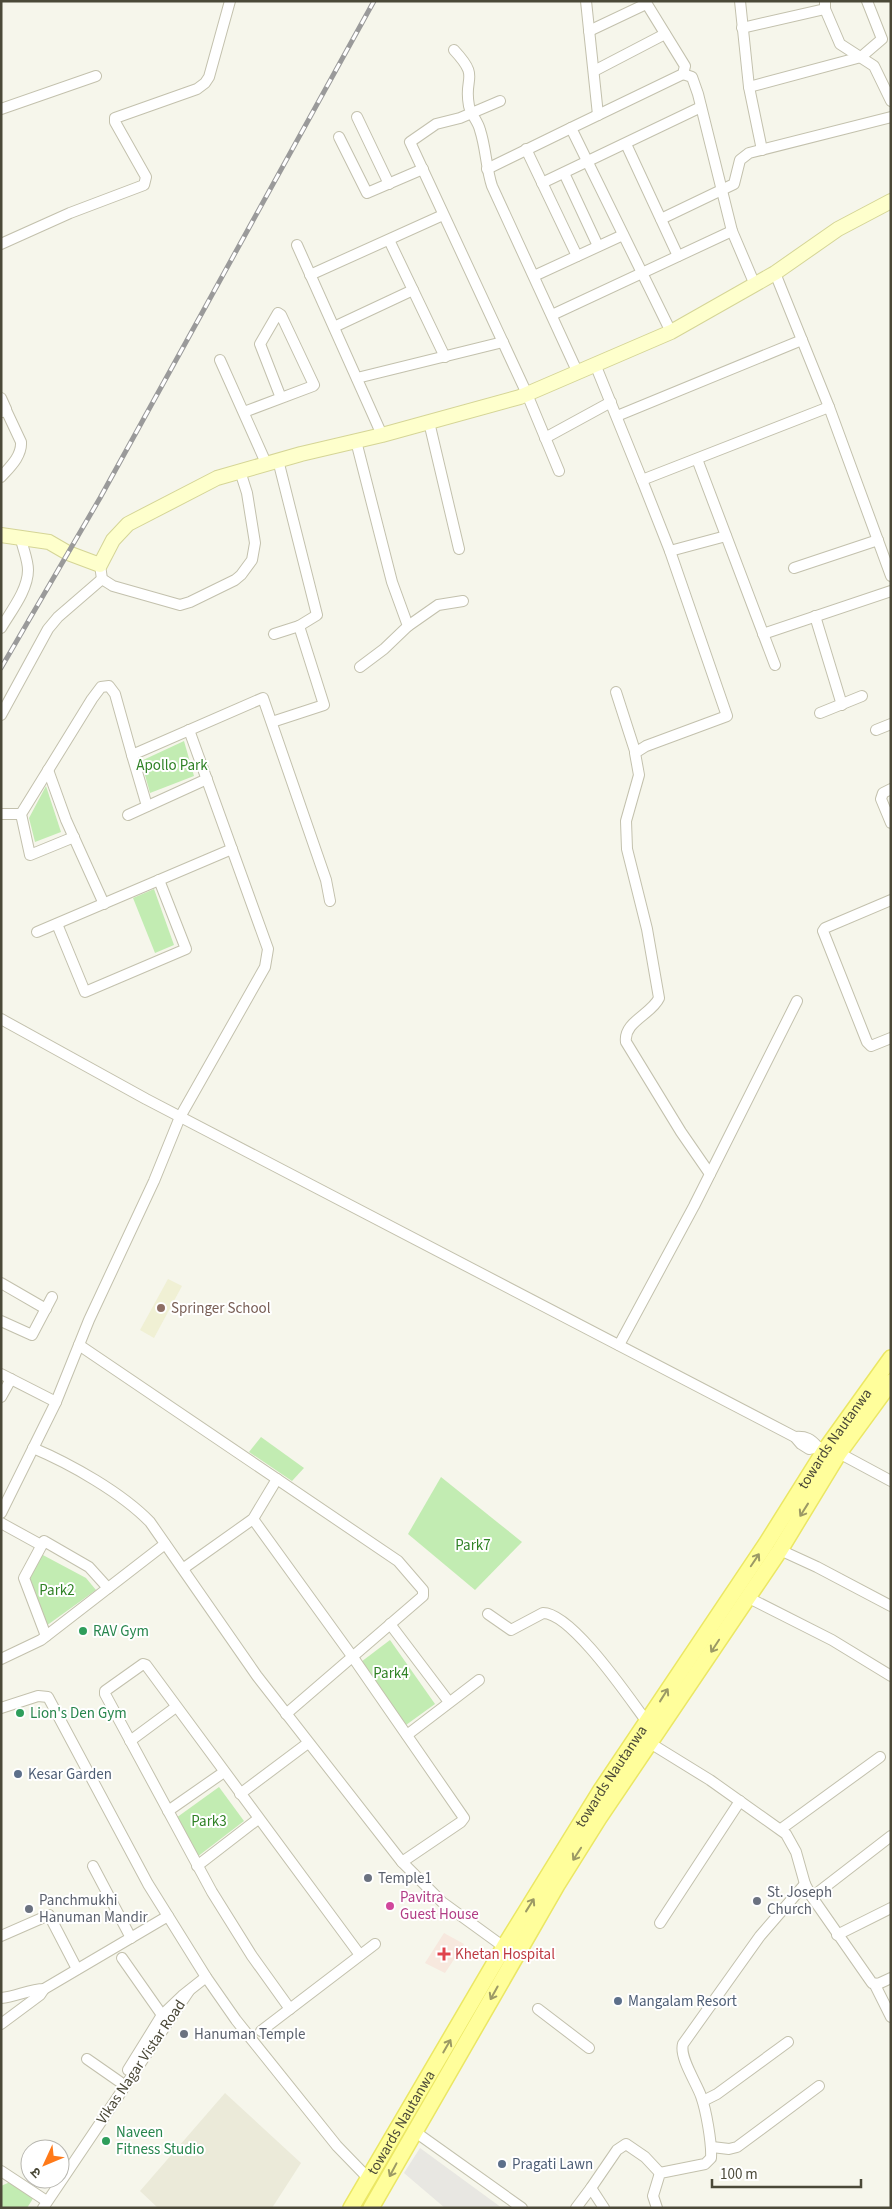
<svg xmlns="http://www.w3.org/2000/svg" width="892" height="2209" font-family="'Source Sans 3','Noto Sans Devanagari',sans-serif">
<style>
.residential{fill:#ebead9}
.education{fill:#f0f0d4}
.medical{fill:#f7e8de}
.green{fill:#c2ecb2}
.parking{fill:#e8e7e2}
.lines{fill:none;stroke-linecap:round;stroke-linejoin:round}
.street-casing{stroke:#c3c1ad;stroke-width:12}
.secondary-casing{stroke:#d5d596;stroke-width:16}
.primary-casing{stroke:#ebe764;stroke-width:18}
.street{stroke:#fff;stroke-width:10}
.secondary{stroke:#feffcc;stroke-width:14}
.primary{stroke:#fffe9b;stroke-width:15}
.rail-casing{stroke:#9a9a9a;stroke-width:5}
.rail{stroke:#fff;stroke-width:3;stroke-dasharray:9;stroke-linecap:butt}
.oneway{stroke:#9c9a65}
.education-dot{fill:#8d6e63;stroke:#fff;stroke-width:2}
.leisure-dot{fill:#2e9e5b;stroke:#fff;stroke-width:2}
.service-dot{fill:#5c6f8a;stroke:#fff;stroke-width:2}
.worship-dot{fill:#6b7280;stroke:#fff;stroke-width:2}
.hotel-dot{fill:#d1479c;stroke:#fff;stroke-width:2}
.health-dot{fill:#e0444e;stroke:#fff;stroke-width:2}
.labels{text-anchor:middle;dominant-baseline:central;stroke-width:4;stroke-linejoin:round;paint-order:stroke}
.park-label{font-size:15px;fill:#308226;stroke:#fff}
.education-label{font-size:15px;fill:#785e54;stroke:#fff;text-anchor:start}
.street-label{font-size:15px;fill:#4b4938;stroke:#fff}
.leisure-label{font-size:15px;fill:#27864d;stroke:#fff;text-anchor:start}
.service-label{font-size:15px;fill:#4e5e75;stroke:#fff;text-anchor:start}
.worship-label{font-size:15px;fill:#5b616d;stroke:#fff;text-anchor:start}
.hotel-label{font-size:15px;fill:#b23c85;stroke:#fff;text-anchor:start}
.health-label{font-size:15px;fill:#be3a42;stroke:#fff;text-anchor:start}
</style>
<rect width="100%" height="100%" fill="#f6f6eb"/>
<path class="residential" d="M225 2093 301 2163 272 2208H158L140 2191Z"/>
<path class="education" d="M168 1279 182 1286 154 1338 140 1330Z"/>
<path class="medical" d="M444 1933 464 1944 445 1973 425 1963Z"/>
<g class="green">
<path d="M184 741 194 776 150 793 141 761Z"/>
<path d="M46 786 61 832 35 842 29 818Z"/>
<path d="M154 889 174 945 155 953 133 898Z"/>
<path d="M261 1437 304 1468 292 1481 249 1452Z"/>
<path d="M441 1477 522 1542 475 1590 408 1534Z"/>
<path d="M41 1554 86 1578 96 1590 46 1626 28 1578Z"/>
<path d="M390 1640 435 1704 406 1725 361 1662Z"/>
<path d="M219 1787 244 1821 197 1857 176 1818Z"/>
<path d="M10 2182 34 2197 27 2208H1V2186Z"/>
</g>
<path class="parking" d="M420 2148 502 2208H445L404 2173Z"/>
<g class="lines">
<g class="street-casing">
<g id="street">
<path d="M586 1 598 115"/>
<path d="M645 1 685 66 683 74 571 128 671 332"/>
<path d="M740 1 749 87 762 150"/>
<path d="M825 1V9L840 44 874 66 891 101"/>
<path d="M742 28 825 9"/>
<path d="M589 31 646 4"/>
<path d="M454 50C481 79 463 76 469 106 471 115 478 121 480 130 486 148 486 168 492 186L577 371"/>
<path d="M594 71 665 34"/>
<path d="M683 74 692 77 698 94 732 231 755 285"/>
<path d="M749 87 861 57 882 39 867 1"/>
<path d="M500 101 460 118 436 124 410 142 527 394 559 471"/>
<path d="M1 109 96 76"/>
<path d="M357 117 389 184"/>
<path d="M339 137 367 193 423 169"/>
<path d="M626 144 678 256"/>
<path d="M526 149 577 256"/>
<path d="M487 169 571 128"/>
<path d="M564 173 598 246"/>
<path d="M542 183 701 107"/>
<path d="M661 219 734 184 740 160 749 153 891 117"/>
<path d="M389 240 445 357"/>
<path d="M1 244 70 213 144 185 146 177 115 122V118L197 89 205 83 209 77 230 1"/>
<path d="M297 245 382 435"/>
<path d="M775 273 829 407 891 576"/>
<path d="M310 275 443 215"/>
<path d="M534 276 623 235"/>
<path d="M552 315 732 231"/>
<path d="M334 327 413 290"/>
<path d="M220 360 266 463"/>
<path d="M595 364 642 480 829 407"/>
<path d="M357 378 503 342"/>
<path d="M1 398 6 409 2 412"/>
<path d="M244 412 313 386 314 385 281 315 278 313 260 344 281 398"/>
<path d="M617 416 802 340"/>
<path d="M429 422 459 549"/>
<path d="M545 438 611 402"/>
<path d="M356 441 392 582 408 626 384 649 360 667"/>
<path d="M697 459 775 665"/>
<path d="M1 477C10 467 22 456 21 442L6 410"/>
<path d="M642 480 670 551 727 716 646 746 635 753 639 775 626 821 627 849 647 929 659 998C652 1014 623 1022 626 1042L681 1132 710 1174"/>
<path d="M670 551 726 536"/>
<path d="M100 565 102 579 113 586 180 605 190 602 235 580 241 575 252 560 255 543 247 493 240 471"/>
<path d="M794 568 878 540"/>
<path d="M815 616 842 705"/>
<path d="M408 626 438 605 463 601"/>
<path d="M1 628C11 611 28 590 28 570 28 560 23 549 21 539"/>
<path d="M274 634 299 626"/>
<path d="M763 634 891 591"/>
<path d="M616 692 635 751"/>
<path d="M820 713 862 696"/>
<path d="M1 715 48 629 58 617 102 579"/>
<path d="M272 722 324 705 299 626 317 615 278 460"/>
<path d="M876 730 891 724"/>
<path d="M132 755 147 806"/>
<path d="M48 770 66 820 104 904"/>
<path d="M891 789 883 793 881 799 891 823"/>
<path d="M1 814H21"/>
<path d="M128 815 207 779"/>
<path d="M74 837 30 855 21 814 92 699 101 687 109 686 115 694 132 755 263 698 326 880 330 901"/>
<path d="M891 900 825 928 823 931 867 1042 871 1046 891 1038"/>
<path d="M57 924 85 992 186 949 159 880"/>
<path d="M37 932 232 849"/>
<path d="M1 1019 146 1099 795 1437 801 1444 809 1449 818 1447 839 1453 891 1481"/>
<path d="M1 1283 46 1309"/>
<path d="M1 1321 32 1335 52 1297"/>
<path d="M79 1345 398 1561 423 1590V1596L286 1714"/>
<path d="M619 1345 694 1206 797 1001"/>
<path d="M1 1374 56 1402"/>
<path d="M1 1397 11 1379"/>
<path d="M795 1437C806 1436 811 1439 818 1447"/>
<path d="M33 1448C71 1464 122 1493 150 1522L257 1676 402 1862 442 1902 504 1947"/>
<path d="M1 1513 56 1402 89 1320 154 1181 180 1117 265 967 268 949 189 730"/>
<path d="M253 1519 352 1656 464 1818 461 1822 402 1862"/>
<path d="M1 1523 41 1545"/>
<path d="M780 1550 817 1567 891 1606"/>
<path d="M184 1568 253 1519 277 1479"/>
<path d="M747 1597 832 1640 891 1676"/>
<path d="M488 1614 511 1630 543 1613C572 1613 629 1698 647 1722"/>
<path d="M390 1624 449 1702"/>
<path d="M46 1636 24 1578 44 1541 89 1567 108 1588"/>
<path d="M1 1659 41 1640 165 1544"/>
<path d="M1 1708 38 1696 48 1697 148 1884 206 1977 236 2020 337 2146 369 2179"/>
<path d="M407 1735 479 1680"/>
<path d="M130 1741 176 1707"/>
<path d="M650 1743 710 1780 786 1834 796 1852 805 1884 812 1897 872 1983 878 1984 891 1978"/>
<path d="M240 1794 308 1743"/>
<path d="M168 1811 224 1772"/>
<path d="M781 1829 880 1757"/>
<path d="M93 1866 131 1938"/>
<path d="M197 1866 258 1819"/>
<path d="M812 1897 891 1836"/>
<path d="M660 1923 740 1801"/>
<path d="M837 1935 891 1908"/>
<path d="M1 1936 49 1915 77 1969"/>
<path d="M122 1958 162 2015"/>
<path d="M875 1985 891 2017"/>
<path d="M1 1998C16 1997 29 1989 44 1989L168 1916"/>
<path d="M290 2009 252 1956 212 1892 105 1694V1691L143 1664 146 1665 360 1955"/>
<path d="M538 2009 589 2048"/>
<path d="M1 2024 40 1995 44 1989"/>
<path d="M261 2031 375 1944"/>
<path d="M87 2059 120 2082"/>
<path d="M128 2070 162 2015 182 1996 206 1977"/>
<path d="M703 2101 717 2094 788 2042"/>
<path d="M414 2131 522 2208"/>
<path d="M712 2147 729 2149 737 2147 819 2086"/>
<path d="M1 2171 45 2200"/>
<path d="M591 2188 617 2150 626 2144 645 2157 660 2173"/>
<path d="M43 2208 189 1991"/>
<path d="M576 2208 591 2188 604 2208"/>
<path d="M657 2208 653 2196 660 2173 705 2164 711 2158C712 2143 706 2110 701 2096 696 2082 679 2057 683 2044L760 1936 805 1884"/>
</g>
</g>
<g class="secondary-casing">
<path id="secondary" d="M1 535 49 542 68 553 100 565 113 540 128 524 217 478 301 454 382 435 520 397 671 332 775 273 838 229 891 201"/>
</g>
<g class="primary-casing">
<g id="primary">
<path id="s1" d="M351 2208 504 1947 601 1790 766 1544 825 1450 891 1358"/>
<path d="M371 2208 557 1885 599 1818 780 1550 839 1453 891 1382"/>
</g>
</g>
<use href="#street" class="street"/>
<use href="#secondary" class="secondary"/>
<use href="#primary" class="primary"/>
<g class="rail-casing">
<path id="rail" d="M1 668 100 498 374 1"/>
</g>
<use href="#rail" class="rail"/>
</g>
<defs><path id="oneway-shaft" d="M-6 0H5M1.5-3L5.5 0L1.5 3" fill="none" stroke-width="1.6" stroke-linecap="round" stroke-linejoin="round" transform="scale(1.25)"/></defs>
<g class="oneway">
<use href="#oneway-shaft" transform="translate(804 1510) rotate(122)"/>
<use href="#oneway-shaft" transform="translate(755 1560) rotate(-56)"/>
<use href="#oneway-shaft" transform="translate(715 1646) rotate(123)"/>
<use href="#oneway-shaft" transform="translate(664 1695) rotate(-58)"/>
<use href="#oneway-shaft" transform="translate(577 1854) rotate(123)"/>
<use href="#oneway-shaft" transform="translate(530 1905) rotate(-58)"/>
<use href="#oneway-shaft" transform="translate(494 1993) rotate(119)"/>
<use href="#oneway-shaft" transform="translate(447 2046) rotate(-60)"/>
<use href="#oneway-shaft" transform="translate(393 2170) rotate(118)"/>
</g>
<circle class="education-dot" cx="161" cy="1308" r="5"/>
<g class="leisure-dot">
<circle cx="83" cy="1631" r="5"/>
<circle cx="20" cy="1713" r="5"/>
<circle cx="106" cy="2141" r="5"/>
</g>
<g class="service-dot">
<circle cx="18" cy="1774" r="5"/>
<circle cx="618" cy="2001" r="5"/>
<circle cx="502" cy="2164" r="5"/>
</g>
<g class="worship-dot">
<circle cx="368" cy="1878" r="5"/>
<circle cx="757" cy="1901" r="5"/>
<circle cx="29" cy="1909" r="5"/>
<circle cx="184" cy="2034" r="5"/>
</g>
<circle class="hotel-dot" cx="390" cy="1906" r="5"/>
<path class="health-dot" d="M441.5 1946.5h5v5h5v5h-5v5h-5v-5h-5v-5h5z"/>
<g class="labels">
<g class="park-label">
<text x="172" y="765">Apollo Park</text>
<text x="473" y="1545">Park7</text>
<text x="57" y="1590">Park2</text>
<text x="391" y="1673">Park4</text>
<text x="209" y="1821">Park3</text>
</g>
<g class="education-label">
<text x="171" y="1308">Springer School</text>
</g>
<g class="street-label">
<text stroke="none"><textPath href="#s1" startOffset="909">towards Nautanwa</textPath></text>
<text stroke="none"><textPath href="#s1" startOffset="504">towards Nautanwa</textPath></text>
<text transform="translate(141 2062) rotate(-56)">Vikas Nagar Vistar Road</text>
<text stroke="none"><textPath href="#s1" startOffset="99">towards Nautanwa</textPath></text>
</g>
<g class="leisure-label">
<text x="93" y="1631">RAV Gym</text>
<text x="30" y="1713">Lion's Den Gym</text>
<text x="116" y="2132">Naveen<tspan x="116" dy="17">Fitness Studio</tspan></text>
</g>
<g class="service-label">
<text x="28" y="1774">Kesar Garden</text>
<text x="628" y="2001">Mangalam Resort</text>
<text x="512" y="2164">Pragati Lawn</text>
</g>
<g class="worship-label">
<text x="378" y="1878">Temple1</text>
<text x="767" y="1892">St. Joseph<tspan x="767" dy="17">Church</tspan></text>
<text x="39" y="1900">Panchmukhi<tspan x="39" dy="17">Hanuman Mandir</tspan></text>
<text x="194" y="2034">Hanuman Temple</text>
</g>
<g class="hotel-label">
<text x="400" y="1897">Pavitra<tspan x="400" dy="17">Guest House</tspan></text>
</g>
<g class="health-label">
<text x="455" y="1954">Khetan Hospital</text>
</g>
</g>
<rect width="892" height="2209" fill="none" stroke="#4b4938" stroke-width="5"/>
<g transform="translate(45 2164) rotate(226)"><circle r="24" fill="#ffffff" stroke="#b7b6af"/>
<path d="M0-4L9 19L0 12L-9 19Z" fill="#ff7a19"/>
<text y="-8" font-size="14" font-weight="bold" text-anchor="middle" fill="#4b4938">उ</text>
</g>
<path d="M712 2179v8h149v-8" fill="none" stroke="#4b4938" stroke-width="2.5"/>
<text x="720" y="2179" font-size="15" fill="#4b4938" stroke="#ffffff" stroke-width="4" paint-order="stroke">100 m</text>
</svg>
